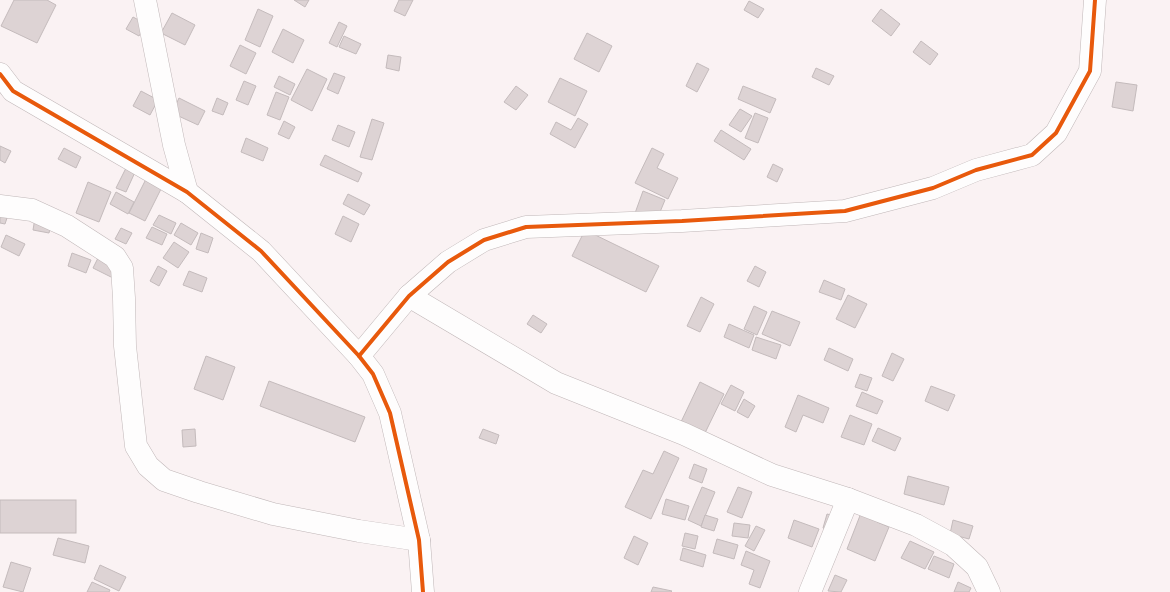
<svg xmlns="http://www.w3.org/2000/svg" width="1170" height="592" font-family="'Asap Condensed',sans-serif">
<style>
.building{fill:#ddd3d4;stroke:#c4bbbc}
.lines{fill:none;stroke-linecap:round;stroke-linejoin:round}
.minor-casing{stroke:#c0b7b8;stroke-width:23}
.minor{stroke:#fefdfd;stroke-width:22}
.cycleway-casing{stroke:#fff;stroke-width:6}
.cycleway{stroke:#e8590c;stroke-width:4}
</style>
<rect width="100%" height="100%" fill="#faf2f3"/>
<g class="building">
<path d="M14 0H47L56 5 37 43 1 26Z"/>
<path d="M294 0H309L305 7Z"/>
<path d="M399 0H413L405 16 394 11Z"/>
<path d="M749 1 764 9 758 18 744 10Z"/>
<path d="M258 9 273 16 260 47 245 40Z"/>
<path d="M881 9 900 24 891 36 872 21Z"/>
<path d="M172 13 195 25 185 45 161 33Z"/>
<path d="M133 17 146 24 139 36 126 29Z"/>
<path d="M339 22 347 26 337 47 329 43Z"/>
<path d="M283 29 304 40 293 63 272 52Z"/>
<path d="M587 33 612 46 599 72 574 59Z"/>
<path d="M344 36 361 44 356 54 339 47Z"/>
<path d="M921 41 938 54 930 65 913 52Z"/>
<path d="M240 45 256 53 246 74 230 66Z"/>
<path d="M388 55 401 57 399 71 386 68Z"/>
<path d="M697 63 709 69 697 92 686 86Z"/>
<path d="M816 68 834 76 829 85 812 77Z"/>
<path d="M307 69 327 79 312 111 291 100Z"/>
<path d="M334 73 345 77 338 94 327 89Z"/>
<path d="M279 76 295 84 290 95 274 87Z"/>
<path d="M560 78 587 91 575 116 548 102Z"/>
<path d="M244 81 256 86 248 105 236 100Z"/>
<path d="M1116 82 1137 85 1133 111 1112 107Z"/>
<path d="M516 86 528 95 516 110 504 102Z"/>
<path d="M743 86 776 99 770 113 738 99Z"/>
<path d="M141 91 158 100 150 115 133 106Z"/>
<path d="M276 92 289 97 280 120 267 115Z"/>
<path d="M179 98 205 111 198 125 172 113Z"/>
<path d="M217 98 228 103 223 115 212 111Z"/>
<path d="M740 109 752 116 741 132 729 125Z"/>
<path d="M755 113 768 118 758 143 745 138Z"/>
<path d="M578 118 588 124 575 148 550 134 556 122 571 130Z"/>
<path d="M372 119 384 123 372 160 360 157Z"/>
<path d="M284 121 295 127 289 139 278 134Z"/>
<path d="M338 125 355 132 349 147 332 140Z"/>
<path d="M721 130 751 149 744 160 714 141Z"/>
<path d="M246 138 268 148 263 161 241 152Z"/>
<path d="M0 146 11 151 5 163 0 160Z"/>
<path d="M64 148 81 157 76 168 58 159Z"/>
<path d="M652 148 664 154 657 168 678 178 668 199 635 183Z"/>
<path d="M325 155 362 173 358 182 320 165Z"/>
<path d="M773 164 783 169 777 182 767 177Z"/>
<path d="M127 166 136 170 126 192 116 188Z"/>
<path d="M149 173 165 181 145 221 129 213Z"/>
<path d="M88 182 111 192 99 222 76 213Z"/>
<path d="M643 191 665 200 655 224 634 216Z"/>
<path d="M116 192 134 202 128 214 110 204Z"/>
<path d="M348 194 370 205 364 215 343 204Z"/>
<path d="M0 212 8 215 5 224 0 223Z"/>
<path d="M159 215 176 223 171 234 153 225Z"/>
<path d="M343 216 359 224 351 242 335 234Z"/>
<path d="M35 218 52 221 49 233 33 230Z"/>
<path d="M181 223 198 233 191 245 174 235Z"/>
<path d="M152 227 167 234 162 245 146 238Z"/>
<path d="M121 228 132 233 126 244 115 239Z"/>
<path d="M585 230 659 266 646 292 572 256Z"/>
<path d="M201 233 213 238 208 253 196 249Z"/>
<path d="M6 235 25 244 19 256 1 247Z"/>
<path d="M174 242 189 252 178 268 163 258Z"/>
<path d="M72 253 91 260 86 273 68 266Z"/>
<path d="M99 256 119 266 113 278 93 268Z"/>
<path d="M158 266 167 271 159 286 150 281Z"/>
<path d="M755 266 766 272 759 287 747 281Z"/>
<path d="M189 271 207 278 202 292 183 285Z"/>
<path d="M824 280 845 289 841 300 819 292Z"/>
<path d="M848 295 867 304 855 328 836 319Z"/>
<path d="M701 297 714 304 700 332 687 326Z"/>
<path d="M754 306 767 312 757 335 744 329Z"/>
<path d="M772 311 800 322 790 346 762 334Z"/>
<path d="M533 315 547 324 541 333 527 324Z"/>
<path d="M729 324 754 335 749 348 724 337Z"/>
<path d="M756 337 781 345 776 359 752 350Z"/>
<path d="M829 348 853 359 848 371 824 360Z"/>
<path d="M892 353 904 359 893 381 882 376Z"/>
<path d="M206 356 235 367 223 400 194 389Z"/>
<path d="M860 374 872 378 867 391 855 387Z"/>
<path d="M269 381 365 417 355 442 260 406Z"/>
<path d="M700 382 724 394 705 433 681 422Z"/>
<path d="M731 385 744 392 735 411 721 404Z"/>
<path d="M931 386 955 395 948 411 925 401Z"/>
<path d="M862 392 883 401 877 414 856 406Z"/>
<path d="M798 395 829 408 823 423 803 415 796 432 785 427Z"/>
<path d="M744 399 755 406 748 418 737 412Z"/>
<path d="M850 415 872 424 864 445 841 437Z"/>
<path d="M878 428 901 438 895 451 872 441Z"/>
<path d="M195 429 196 446 183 447 182 430Z"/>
<path d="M483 429 499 435 496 444 479 438Z"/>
<path d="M664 451 679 458 651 519 625 507 643 470 653 474Z"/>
<path d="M694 464 707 469 702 483 689 478Z"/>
<path d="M908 476 949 487 944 505 904 494Z"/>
<path d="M702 487 715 492 701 526 688 520Z"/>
<path d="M738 487 752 492 742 518 727 512Z"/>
<path d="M666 499 689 506 685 520 662 514Z"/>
<rect x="0" y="500" width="76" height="33"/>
<path d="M861 513 878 520 877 522 889 527 875 561 847 549Z"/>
<path d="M827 514 839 517 835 531 823 528Z"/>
<path d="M705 515 718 519 714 531 701 527Z"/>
<path d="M794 520 819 529 812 547 788 538Z"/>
<path d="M953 520 973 526 969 539 950 534Z"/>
<path d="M734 523 750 525 748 538 732 536Z"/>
<path d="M756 526 765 530 754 551 745 546Z"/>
<path d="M685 533 698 536 695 549 682 546Z"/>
<path d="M634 536 648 543 638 565 624 558Z"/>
<path d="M58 538 89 546 85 563 53 555Z"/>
<path d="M717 539 738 545 734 559 713 553Z"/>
<path d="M910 541 934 552 925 569 901 558Z"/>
<path d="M683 548 706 555 703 567 680 560Z"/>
<path d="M746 551 770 561 760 588 749 584 754 570 741 565Z"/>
<path d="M934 556 954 564 949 578 928 569Z"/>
<path d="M11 562 31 568 23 592 3 587Z"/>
<path d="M100 565 126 577 119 591 94 579Z"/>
<path d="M835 575 847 580 841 592 828 591Z"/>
<path d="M92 582 110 590 109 592H87Z"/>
<path d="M958 582 971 588 969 592H954Z"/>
<path d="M653 587 672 591 671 592H651Z"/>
</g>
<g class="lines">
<g class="minor-casing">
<g id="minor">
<path d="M145 0 174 145 187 192"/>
<path d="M0 74 13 91 187 192 261 251 359 356 373 374 390 413 419 540 423 592"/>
<path d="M0 206 32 210 67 226 115 257 122 268 124 298 125 346 136 446 148 466 164 480 199 492 273 514 359 531 419 540"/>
<path d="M409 296 556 383 684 434 772 475 848 499 916 525 953 545 977 567 989 592"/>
<path d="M359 356 409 296 448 262 484 240 526 227 682 221 845 211 933 188 976 170 1032 155 1056 133 1090 71 1095 0"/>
<path d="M810 592 848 499"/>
</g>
</g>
<use href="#minor" class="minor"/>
<g class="cycleway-casing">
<g id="cycleway">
<path d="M0 74 13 91 187 192 261 251 359 356 373 374 390 413 419 540 423 592"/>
<path d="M359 356 409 296 448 262 484 240 526 227 682 221 845 211 933 188 976 170 1032 155 1056 133 1090 71 1095 0"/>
</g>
</g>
<use href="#cycleway" class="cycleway"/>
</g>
</svg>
